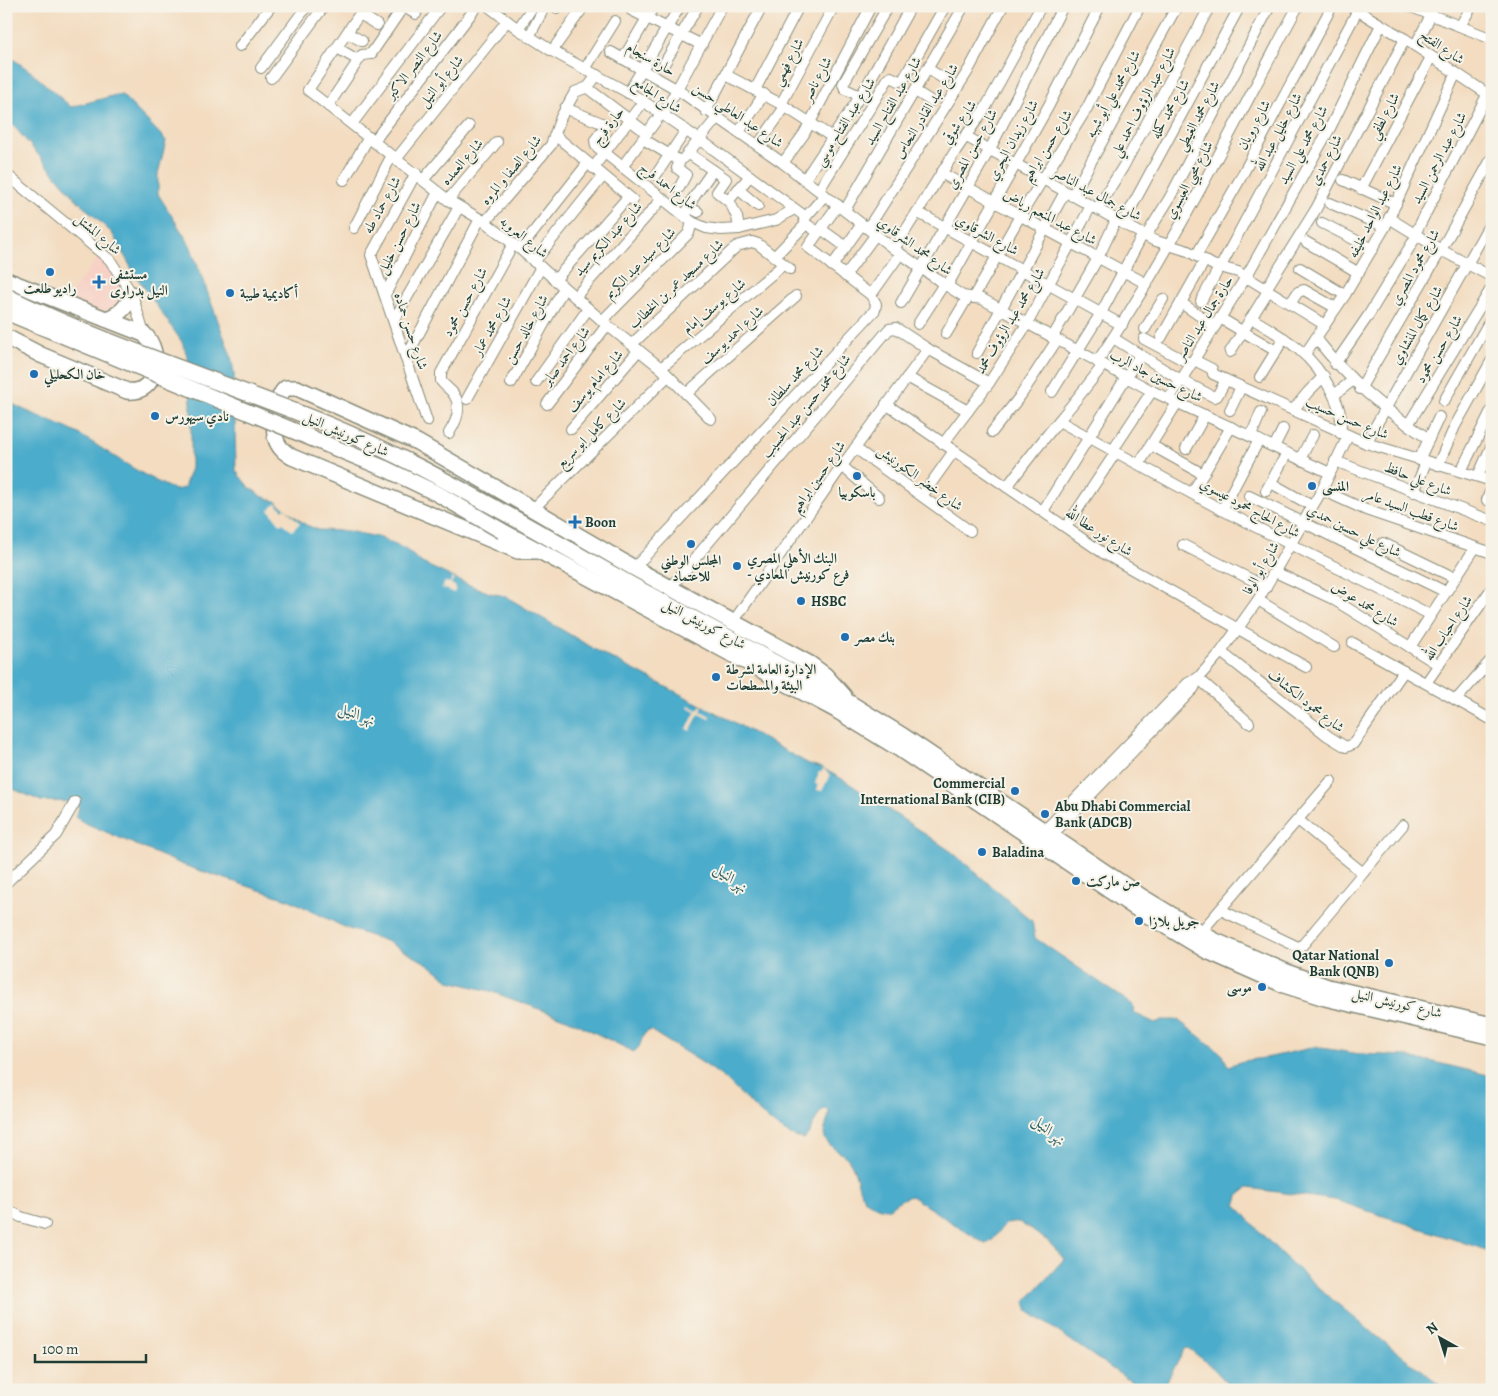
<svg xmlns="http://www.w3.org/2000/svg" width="1498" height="1396" font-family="Alegreya,Amiri,serif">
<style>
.built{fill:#f7d1c6}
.water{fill:#4caccb;stroke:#367480}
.pier{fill:#f3dcc0}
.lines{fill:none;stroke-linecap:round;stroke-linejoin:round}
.minor-casing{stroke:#898c7a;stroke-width:12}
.highway-casing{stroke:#898c7a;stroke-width:18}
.minor{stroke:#fff;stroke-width:10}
.highway{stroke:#fff;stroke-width:15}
.highway-bridge-casing{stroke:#898c7a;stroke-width:18;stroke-linecap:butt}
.highway-bridge{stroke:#fff;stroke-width:15}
.poi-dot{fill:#1f6fb2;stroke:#f7f3e8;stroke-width:2}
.labels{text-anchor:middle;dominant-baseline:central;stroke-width:4;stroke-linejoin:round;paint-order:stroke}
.street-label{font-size:14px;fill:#1f3d34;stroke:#f7f3e8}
.poi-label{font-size:14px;font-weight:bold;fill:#1f3d34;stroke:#f7f3e8;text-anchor:start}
.water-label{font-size:15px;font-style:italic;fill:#2c5e61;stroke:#f7f3e8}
</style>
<rect width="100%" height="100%" fill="#f7f3e8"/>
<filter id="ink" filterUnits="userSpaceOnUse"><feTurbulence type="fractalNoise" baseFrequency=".02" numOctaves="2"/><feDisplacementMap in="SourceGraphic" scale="10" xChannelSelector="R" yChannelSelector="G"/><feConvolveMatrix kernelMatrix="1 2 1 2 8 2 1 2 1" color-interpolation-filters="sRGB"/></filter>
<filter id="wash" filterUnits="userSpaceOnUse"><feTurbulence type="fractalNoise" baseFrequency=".0096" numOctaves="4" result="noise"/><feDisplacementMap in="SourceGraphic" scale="20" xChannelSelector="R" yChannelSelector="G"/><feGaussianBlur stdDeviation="1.12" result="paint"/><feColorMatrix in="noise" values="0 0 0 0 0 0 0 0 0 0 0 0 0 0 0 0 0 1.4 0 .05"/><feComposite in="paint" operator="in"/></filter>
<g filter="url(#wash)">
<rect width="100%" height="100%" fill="#f3dcc0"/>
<path class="built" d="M99 257 116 277 121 287 122 299 118 306 101 313 67 298Z"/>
<path class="water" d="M6 54 30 71 71 107 116 95H122L163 137 166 141 158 174V194L190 245 231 356 234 373 236 471 247 485 261 496 275 501 306 525 319 530 347 531 378 537 405 549 422 563 467 584 490 593 505 596 601 653 730 720 809 764 820 767 844 780 952 852 1032 921 1035 938 1133 1005 1134 1013 1155 1023 1162 1020H1178L1216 1049 1223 1055 1228 1066 1243 1061 1271 1057 1315 1047 1360 1054 1407 1056 1417 1060 1430 1061 1492 1076V1252L1335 1200 1248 1188 1238 1196 1236 1204C1274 1252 1322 1291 1369 1330 1396 1351 1420 1370 1448 1390H1234L1210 1365 1188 1348 1185 1349 1162 1390H1143L1028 1311 1025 1302 1064 1259 1048 1241 1019 1222C996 1220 1001 1240 985 1244L911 1196C883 1204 896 1219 864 1199 856 1186 858 1172 848 1159 842 1152 829 1148 825 1138 822 1131 829 1120 829 1112L826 1109 822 1110C814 1119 813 1130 804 1139 779 1137 744 1096 725 1079 704 1062 674 1046 650 1030L644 1034 639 1047 634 1052 569 1020 490 991 450 981 428 964 386 941 346 928 290 900 183 865 85 823 75 817 79 808 75 802 41 801 6 786V400C30 415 58 422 82 436 113 455 142 476 175 490L184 488 191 468V404L188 358 182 342 134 273 112 233 78 201 6 117Z"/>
<g class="pier">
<path d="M276 503 283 510 285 508 300 523 292 531 283 523 281 525 269 510Z"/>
<path d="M452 577 454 578 451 584 456 587 454 593 442 588 445 582 450 583Z"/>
<path d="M689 705 698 710 701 705 703 707 701 711 710 716 709 719 699 714 690 731 687 729 696 711 688 707Z"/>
<path d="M823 768 830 775 822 791 817 790 818 785 815 784 819 772H822Z"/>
</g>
</g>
<g filter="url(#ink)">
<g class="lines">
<g class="minor-casing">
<g id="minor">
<path d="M365 6 308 90 448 200 485 222 520 249 607 325 661 368 711 419"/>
<path d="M402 6 416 14"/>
<path d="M488 6 518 29 552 51 640 99 713 149 806 217"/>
<path d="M1350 6 1405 39 1492 97"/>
<path d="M1409 6 1492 39"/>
<path d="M557 8 558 6"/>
<path d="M631 10 702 45"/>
<path d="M360 14 377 25"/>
<path d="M1460 26 1472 6"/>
<path d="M518 29 533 6"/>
<path d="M347 33 362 41"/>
<path d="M529 37 545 6"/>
<path d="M240 46 271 6"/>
<path d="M1415 46 1431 15"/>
<path d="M337 48 358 60"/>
<path d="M552 51 584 6"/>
<path d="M611 52 678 90 783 163 894 249 944 284 963 296 982 299 1152 391 1330 473"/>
<path d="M623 59 654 6"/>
<path d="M664 64 698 6"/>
<path d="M261 68 307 6"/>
<path d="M585 69 615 21"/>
<path d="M928 69 944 79"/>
<path d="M597 75 588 87 590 90 647 133"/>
<path d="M726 75 781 104 832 137"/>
<path d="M271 78 324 6"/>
<path d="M755 90 799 6"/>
<path d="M915 91 931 101"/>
<path d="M628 93 680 6"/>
<path d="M860 96 845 89 843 84 888 6"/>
<path d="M781 104 834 6"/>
<path d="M328 106 362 55 371 54 403 7"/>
<path d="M565 108 604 124V128L595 140 596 146 692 222 706 228 721 230 739 229 776 220 794 209"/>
<path d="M706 111 762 6"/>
<path d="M663 115 722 6"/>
<path d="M352 124 441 6"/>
<path d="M739 132 764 94"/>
<path d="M556 136 633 200"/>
<path d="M965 136 1153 240 1188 251 1213 265 1238 272 1325 325"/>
<path d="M643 139 680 161 677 168 686 175 679 188"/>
<path d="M374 141 477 6"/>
<path d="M758 145 785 107"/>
<path d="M688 153 726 179 717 192 729 202"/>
<path d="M397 158 507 21"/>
<path d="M684 158 717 118"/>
<path d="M783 163 804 134 871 6"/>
<path d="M622 167 661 114"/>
<path d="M593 168 643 102"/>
<path d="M416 173 371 255 427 421"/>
<path d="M941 173 1147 284"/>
<path d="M6 174 110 260 132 294 144 334"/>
<path d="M656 175 686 130"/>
<path d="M424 179 469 126"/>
<path d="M805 179 866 87 911 6"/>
<path d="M344 180 369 137"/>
<path d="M1343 180 1396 204"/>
<path d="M738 189 758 206"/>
<path d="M1361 189 1431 57"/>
<path d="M819 190 888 79 891 77 899 81 903 80 945 6"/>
<path d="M1072 196 1177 6"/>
<path d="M448 200 497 142"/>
<path d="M1330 203 1385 227"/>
<path d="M689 207 698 212"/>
<path d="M1097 209 1123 167 1210 6"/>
<path d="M845 210 964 6"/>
<path d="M917 212 1122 325"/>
<path d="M685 217 692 200 713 170"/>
<path d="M1389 218 1441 250 1492 277"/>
<path d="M485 222 551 145 561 117 575 92 588 87"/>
<path d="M1123 223 1240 6"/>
<path d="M1322 223 1373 249"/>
<path d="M354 228 392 155"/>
<path d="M868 228 968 71 1003 6"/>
<path d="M739 229 737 217 729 200 750 176"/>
<path d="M821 229 846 247"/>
<path d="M818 232 806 224 804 219 825 195"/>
<path d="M1415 234 1487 95"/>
<path d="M1146 236 1169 199 1270 6"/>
<path d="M1306 242 1359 273"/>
<path d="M520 249 588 163"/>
<path d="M894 249 956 150 986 107 1041 6"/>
<path d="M775 256 806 224"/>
<path d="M1196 256 1239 181 1332 6"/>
<path d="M534 262 603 176"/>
<path d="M832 266 862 224"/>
<path d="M1221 266 1360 6"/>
<path d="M1300 268 1345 295"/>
<path d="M845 276 876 234"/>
<path d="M555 280 628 197"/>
<path d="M947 286 1048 107 1100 6"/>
<path d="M1266 289 1316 209 1405 39"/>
<path d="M385 295 438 192"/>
<path d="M871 295 900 254"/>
<path d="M575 297 662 199"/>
<path d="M973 298 1020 216 1087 108 1140 6"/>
<path d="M1201 301 1220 266"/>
<path d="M901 303 990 149 1063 6"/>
<path d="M1181 303 1215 326"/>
<path d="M1290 304 1298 292 1304 290 1336 308"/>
<path d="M1220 318 1276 351"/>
<path d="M1251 318C1287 339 1313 354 1332 392 1339 406 1343 418 1340 433"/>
<path d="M394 320 459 207"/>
<path d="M602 321 689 233 692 222"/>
<path d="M918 324 944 284"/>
<path d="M1145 329 1163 299"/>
<path d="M946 334 968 297"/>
<path d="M1052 338 1098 258 1116 220"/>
<path d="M1113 338 1181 380 1214 397 1217 396 1226 380"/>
<path d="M1161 338 1205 260"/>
<path d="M1316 338C1349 381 1383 409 1429 439"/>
<path d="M1144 339 1191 364"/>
<path d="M632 344 737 246 752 242 758 244 790 269"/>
<path d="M1230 352 1268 291"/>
<path d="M977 353 1065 192"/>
<path d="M1305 354 1345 295 1385 227 1456 73"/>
<path d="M406 358 480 219"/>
<path d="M1194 360 1212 369 1213 374 1366 443 1492 481"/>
<path d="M1097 362C1173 249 1233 126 1298 6"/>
<path d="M1335 364 1368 316 1417 235"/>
<path d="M661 368 784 264"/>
<path d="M907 377 968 411"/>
<path d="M1260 377 1284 338"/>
<path d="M536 382 588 309"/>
<path d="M511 383 564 288"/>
<path d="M1360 389 1441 250 1492 158"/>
<path d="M1052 392 1101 313 1143 234"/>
<path d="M686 394 796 296"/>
<path d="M1334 395 1352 381"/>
<path d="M467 399 541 267"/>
<path d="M1169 399 1246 277 1330 128 1381 25"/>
<path d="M1444 401 1492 317"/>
<path d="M547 404 607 325"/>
<path d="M886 404 1103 553 1306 667"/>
<path d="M1294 409 1308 392 1324 376"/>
<path d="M1230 410 1241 387"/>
<path d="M1059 421 1222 510 1431 615"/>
<path d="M1408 425 1492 287"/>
<path d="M571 429 639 350"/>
<path d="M992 432 1021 395 1057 340"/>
<path d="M449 433C457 421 463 405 452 392 448 388 444 385 441 381V373L513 244"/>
<path d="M1251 436 1261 412"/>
<path d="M1366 443 1492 220"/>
<path d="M943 444 989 383 1027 324 1091 206"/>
<path d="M1151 445 1203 474"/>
<path d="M1274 447 1283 429"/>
<path d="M855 448 970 531"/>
<path d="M1186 449 1205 415"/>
<path d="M1113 450 1152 391"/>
<path d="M1300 459 1313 435"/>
<path d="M1419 460 1439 417"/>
<path d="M1335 461 1492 521"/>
<path d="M1139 464 1177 403"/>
<path d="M1438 465 1455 426 1492 360"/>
<path d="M842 466 879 498"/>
<path d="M1461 471 1492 409"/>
<path d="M1478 476 1492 445"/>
<path d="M1271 483 1312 506"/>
<path d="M1007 487C1037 445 1072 407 1103 365"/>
<path d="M1322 490 1366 510 1492 553"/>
<path d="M1266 491 1287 453"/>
<path d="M1414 492 1426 462"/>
<path d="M1192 493 1231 427"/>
<path d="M922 496 954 451"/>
<path d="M1249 496 1446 592"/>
<path d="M1487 500 1492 487"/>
<path d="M533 509 668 376"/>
<path d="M1222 510 1259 440"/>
<path d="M1043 511 1140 355"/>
<path d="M1066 527 1116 452"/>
<path d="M1383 543 1455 578"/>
<path d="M1183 545 1266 587"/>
<path d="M634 568 875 310 876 304 871 295 808 247 838 205"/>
<path d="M1275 572 1331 598 1439 665"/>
<path d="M670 588 889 329 896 328 928 349 989 383"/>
<path d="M1258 600 1334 647"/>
<path d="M733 622 842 466 928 349"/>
<path d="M1353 643 1492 720"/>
<path d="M1410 647 1475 548"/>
<path d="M1221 652 1328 736 1346 747 1353 744 1404 671"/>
<path d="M1198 678 1249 723"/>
<path d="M1426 683 1492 588"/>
<path d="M1456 700 1492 659"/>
<path d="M1298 820 1363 873"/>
<path d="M1043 832 1188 683 1198 678"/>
<path d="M1050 837 1194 688 1198 678 1221 652 1258 600 1322 490 1348 436"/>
<path d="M6 883 56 835 75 802"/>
<path d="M1221 910 1300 948 1403 825"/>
<path d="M1200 933 1331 781"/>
<path d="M6 1209 21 1217 45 1224"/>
</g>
</g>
<g class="highway-casing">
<g id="highway">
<path d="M6 280 144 334C163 352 158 395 127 391L41 355 6 337"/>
<path d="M106 319C119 315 127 308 132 294"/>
<path d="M512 517 630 584 848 702 903 736 1142 897 1213 940 1289 973 1328 987 1492 1025"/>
<path d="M502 531 836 710 898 748 1134 907 1207 951 1284 985 1325 998 1492 1037"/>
<path d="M539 551H518L292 457C286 453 281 450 278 444 271 432 275 396 286 388H297L417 442 634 568 810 664 825 675 844 696"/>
</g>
</g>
<use href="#minor" class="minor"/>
<use href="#highway" class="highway"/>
<g class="highway-bridge-casing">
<g id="highway-bridge">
<path d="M6 296C110 347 222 381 329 425 392 451 452 484 512 517"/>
<path d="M6 312 386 469 438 494 502 531"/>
</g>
</g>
<use href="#highway-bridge" class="highway-bridge"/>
</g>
</g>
<g class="poi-dot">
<circle cx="50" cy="272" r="5"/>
<path d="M96.5 274.5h5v5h5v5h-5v5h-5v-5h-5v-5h5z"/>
<circle cx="230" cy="293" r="5"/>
<circle cx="34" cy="374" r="5"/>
<circle cx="155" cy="416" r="5"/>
<circle cx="857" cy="476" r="5"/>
<circle cx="1312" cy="486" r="5"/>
<path d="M572.5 514.5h5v5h5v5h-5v5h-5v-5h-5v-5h5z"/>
<circle cx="691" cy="544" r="5"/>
<circle cx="737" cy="566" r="5"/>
<circle cx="801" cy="601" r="5"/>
<circle cx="845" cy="637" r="5"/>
<circle cx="716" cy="677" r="5"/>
<circle cx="1015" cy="791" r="5"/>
<circle cx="1045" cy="814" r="5"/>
<circle cx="982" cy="852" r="5"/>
<circle cx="1076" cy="881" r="5"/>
<circle cx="1139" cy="921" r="5"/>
<circle cx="1389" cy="963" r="5"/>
<circle cx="1262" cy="987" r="5"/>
</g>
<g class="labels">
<g class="street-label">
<text transform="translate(1442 47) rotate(34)">شارع الفتح</text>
<text transform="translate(651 59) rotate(30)">حارة سنجام</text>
<text transform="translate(788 62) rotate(-62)">شارع فهمي</text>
<text transform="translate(414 65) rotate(-52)">شارع النصر الاكبر</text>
<text transform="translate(817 79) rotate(-62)">شارع ناصر</text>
<text transform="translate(441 81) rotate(-51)">شارع أبو النيل</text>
<text transform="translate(1113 94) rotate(-61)">شارع محمد علي أبو شهبه</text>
<text transform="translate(657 95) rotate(33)">شارع الجامع</text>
<text transform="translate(893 101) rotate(-60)">شارع عبد الفتاح السيد</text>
<text transform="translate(1143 102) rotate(-62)">شارع عبد الرؤوف احمد علي</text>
<text transform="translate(1170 109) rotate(-61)">شارع محمد كحله</text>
<text transform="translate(926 111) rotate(-58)">شارع عبد القادر النحاس</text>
<text transform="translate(738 115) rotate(34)">شارع عبد العاطي حسن</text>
<text transform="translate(1198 116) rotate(-62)">شارع محمد الغيطي</text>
<text transform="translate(1384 116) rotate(-62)">شارع لطفي</text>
<text transform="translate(845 122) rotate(-58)">شارع عبد الفتاح موسي</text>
<text transform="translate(959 122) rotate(-55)">شارع شوقي</text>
<text transform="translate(1254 125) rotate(-62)">شارع رويان</text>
<text transform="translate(608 126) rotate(-53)">حارة فرج</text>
<text transform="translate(1278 132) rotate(-62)">شارع خليل عبد الله</text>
<text transform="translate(1013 140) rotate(-61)">شارع زيدان البحري</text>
<text transform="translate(1303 145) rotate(-61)">شارع محمد علي السيد</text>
<text transform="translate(1047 146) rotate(-58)">شارع حسن ابراهيم</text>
<text transform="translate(972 149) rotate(-61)">شارع حسن المصري</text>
<text transform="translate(1439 158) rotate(-62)">شارع عبد الرحمن السيد</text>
<text transform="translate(1326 160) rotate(-63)">شارع حمدي</text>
<text transform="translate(462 162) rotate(-49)">شارع العمده</text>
<text transform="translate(511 170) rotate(-50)">شارع الصفا و المروه</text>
<text transform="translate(1189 180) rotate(-62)">شارع محيي العيسوي</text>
<text transform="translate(668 186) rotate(38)">شارع احمد فرج</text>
<text transform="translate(1097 194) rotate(28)">شارع جمال عبد الناصر</text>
<text transform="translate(382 205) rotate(-61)">شارع حماد طه</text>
<text transform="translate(1375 211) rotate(-63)">شارع عبد الواحد خليفه</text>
<text transform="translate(1050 217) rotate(28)">شارع عبد المنعم رياض</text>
<text transform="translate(98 234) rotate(41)">شارع المشتل</text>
<text transform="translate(987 235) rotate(29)">شارع الشرقاوي</text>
<text transform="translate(524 237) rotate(39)">شارع العروبه</text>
<text transform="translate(399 238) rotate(-63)">شارع حسن خليل</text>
<text transform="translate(608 239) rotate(-48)">شارع عبد الكريم سيد</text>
<text transform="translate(915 246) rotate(36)">شارع محمد الشرقاوي</text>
<text transform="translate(640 263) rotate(-45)">شارع سيد عبد الكريم</text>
<text transform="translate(1415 267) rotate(-60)">شارع محمود المصري</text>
<text transform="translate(676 284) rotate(-43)">شارع مسجد عمر بن الخطاب</text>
<text transform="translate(465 302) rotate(-61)">شارع حسن محمود</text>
<text transform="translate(714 306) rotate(-40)">شارع يوسف إمام</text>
<text transform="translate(1204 318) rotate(-58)">حارة جمال عبد الناصر</text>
<text transform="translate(1010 321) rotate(-59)">شارع محمد عبد الرؤوف محمد</text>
<text transform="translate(1417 325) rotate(-60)">شارع كمال المنشاوي</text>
<text transform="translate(492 326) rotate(-61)">شارع محمد عمار</text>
<text transform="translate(526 329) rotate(-61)">شارع خالد حسن</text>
<text transform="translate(411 331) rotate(72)">شارع حسن حماده</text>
<text transform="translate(732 335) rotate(-42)">شارع احمد يوسف</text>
<text transform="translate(1439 349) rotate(-59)">شارع حسن محمود</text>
<text transform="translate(566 356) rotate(-53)">شارع احمد صابر</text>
<text transform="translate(795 376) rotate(-47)">شارع محمد سلطان</text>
<text transform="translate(1156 376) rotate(26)">شارع حسين جاد الرب</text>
<text transform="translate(595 381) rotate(-49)">شارع امام يوسف</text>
<text transform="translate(806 406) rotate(-50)">شارع محمد حسن عبد الحسيب</text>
<text transform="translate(1347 418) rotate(23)">شارع حسن حسيب</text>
<text transform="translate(591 433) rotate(-45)">شارع كامل ابو سريع</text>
<text transform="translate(346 434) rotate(24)">شارع كورنيش النيل</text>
<text transform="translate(818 477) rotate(-55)">شارع حسين ابراهيم</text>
<text transform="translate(920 478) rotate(36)">شارع خضر الكورنيش</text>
<text transform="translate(1418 479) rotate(21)">شارع علي حافظ</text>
<text transform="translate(1250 508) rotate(28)">شارع الحاج محمود عيسوي</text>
<text transform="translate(1411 510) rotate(20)">شارع قطب السيد عامر</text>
<text transform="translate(1354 531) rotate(26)">شارع علي حسين حمدي</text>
<text transform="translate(1099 532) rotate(33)">شارع نور عطا الله</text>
<text transform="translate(1261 568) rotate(-60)">شارع أبو الوفا</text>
<text transform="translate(1365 604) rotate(31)">شارع محمد عوض</text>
<text transform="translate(704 624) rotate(28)">شارع كورنيش النيل</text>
<text transform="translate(1448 628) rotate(-56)">شارع احباب الله</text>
<text transform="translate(1306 701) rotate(38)">شارع محمود الكشاف</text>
<text transform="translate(1397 1003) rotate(13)">شارع كورنيش النيل</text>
</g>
<g class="poi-label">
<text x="110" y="274">مستشفى<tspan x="110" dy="16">النيل بدراوى</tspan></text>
<text x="50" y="288" text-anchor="middle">راديو طلعت</text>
<text x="240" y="293">أكاديمية طيبة</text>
<text x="44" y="374">خان الكحليلي</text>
<text x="165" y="416">نادي سيهورس</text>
<text x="1322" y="486">المنسى</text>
<text x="857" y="492" text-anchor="middle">باسكوبيا</text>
<text x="585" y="522">Boon</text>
<text x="747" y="558">البنك الأهلي المصري<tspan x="747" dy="16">- فرع كورنيش المعادي</tspan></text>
<text x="691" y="560" text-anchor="middle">المجلس الوطني<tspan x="691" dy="16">للاعتماد</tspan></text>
<text x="811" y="601">HSBC</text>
<text x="855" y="637">بنك مصر</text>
<text x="726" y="669">الإدارة العامة لشرطة<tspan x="726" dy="16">البيئة والمسطحات</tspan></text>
<text x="1005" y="783" text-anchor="end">Commercial<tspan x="1005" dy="16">International Bank (CIB)</tspan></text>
<text x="1055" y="806">Abu Dhabi Commercial<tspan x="1055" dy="16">Bank (ADCB)</tspan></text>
<text x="992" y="852">Baladina</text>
<text x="1086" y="881">صن ماركت</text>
<text x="1149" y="921">جويل بلازا</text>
<text x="1379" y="955" text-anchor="end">Qatar National<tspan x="1379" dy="16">Bank (QNB)</tspan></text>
<text x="1252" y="987" text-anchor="end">موسى</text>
</g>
<g class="water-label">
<text transform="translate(357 714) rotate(22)">نهر النيل</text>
<text transform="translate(731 878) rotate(38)">نهر النيل</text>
<text transform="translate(1049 1130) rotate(41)">نهر النيل</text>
</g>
</g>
<rect width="1498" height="1396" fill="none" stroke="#f7f3e8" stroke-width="25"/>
<g transform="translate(1440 1338) rotate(321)" stroke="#f7f3e8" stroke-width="4" paint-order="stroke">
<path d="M0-4L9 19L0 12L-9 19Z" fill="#1f3d34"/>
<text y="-8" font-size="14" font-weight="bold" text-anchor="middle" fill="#1f3d34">N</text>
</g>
<path d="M35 1354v8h111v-8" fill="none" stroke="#1f3d34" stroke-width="2.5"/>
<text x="42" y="1354" font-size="15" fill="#1f3d34" stroke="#f7f3e8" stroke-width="4" paint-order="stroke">100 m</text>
</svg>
